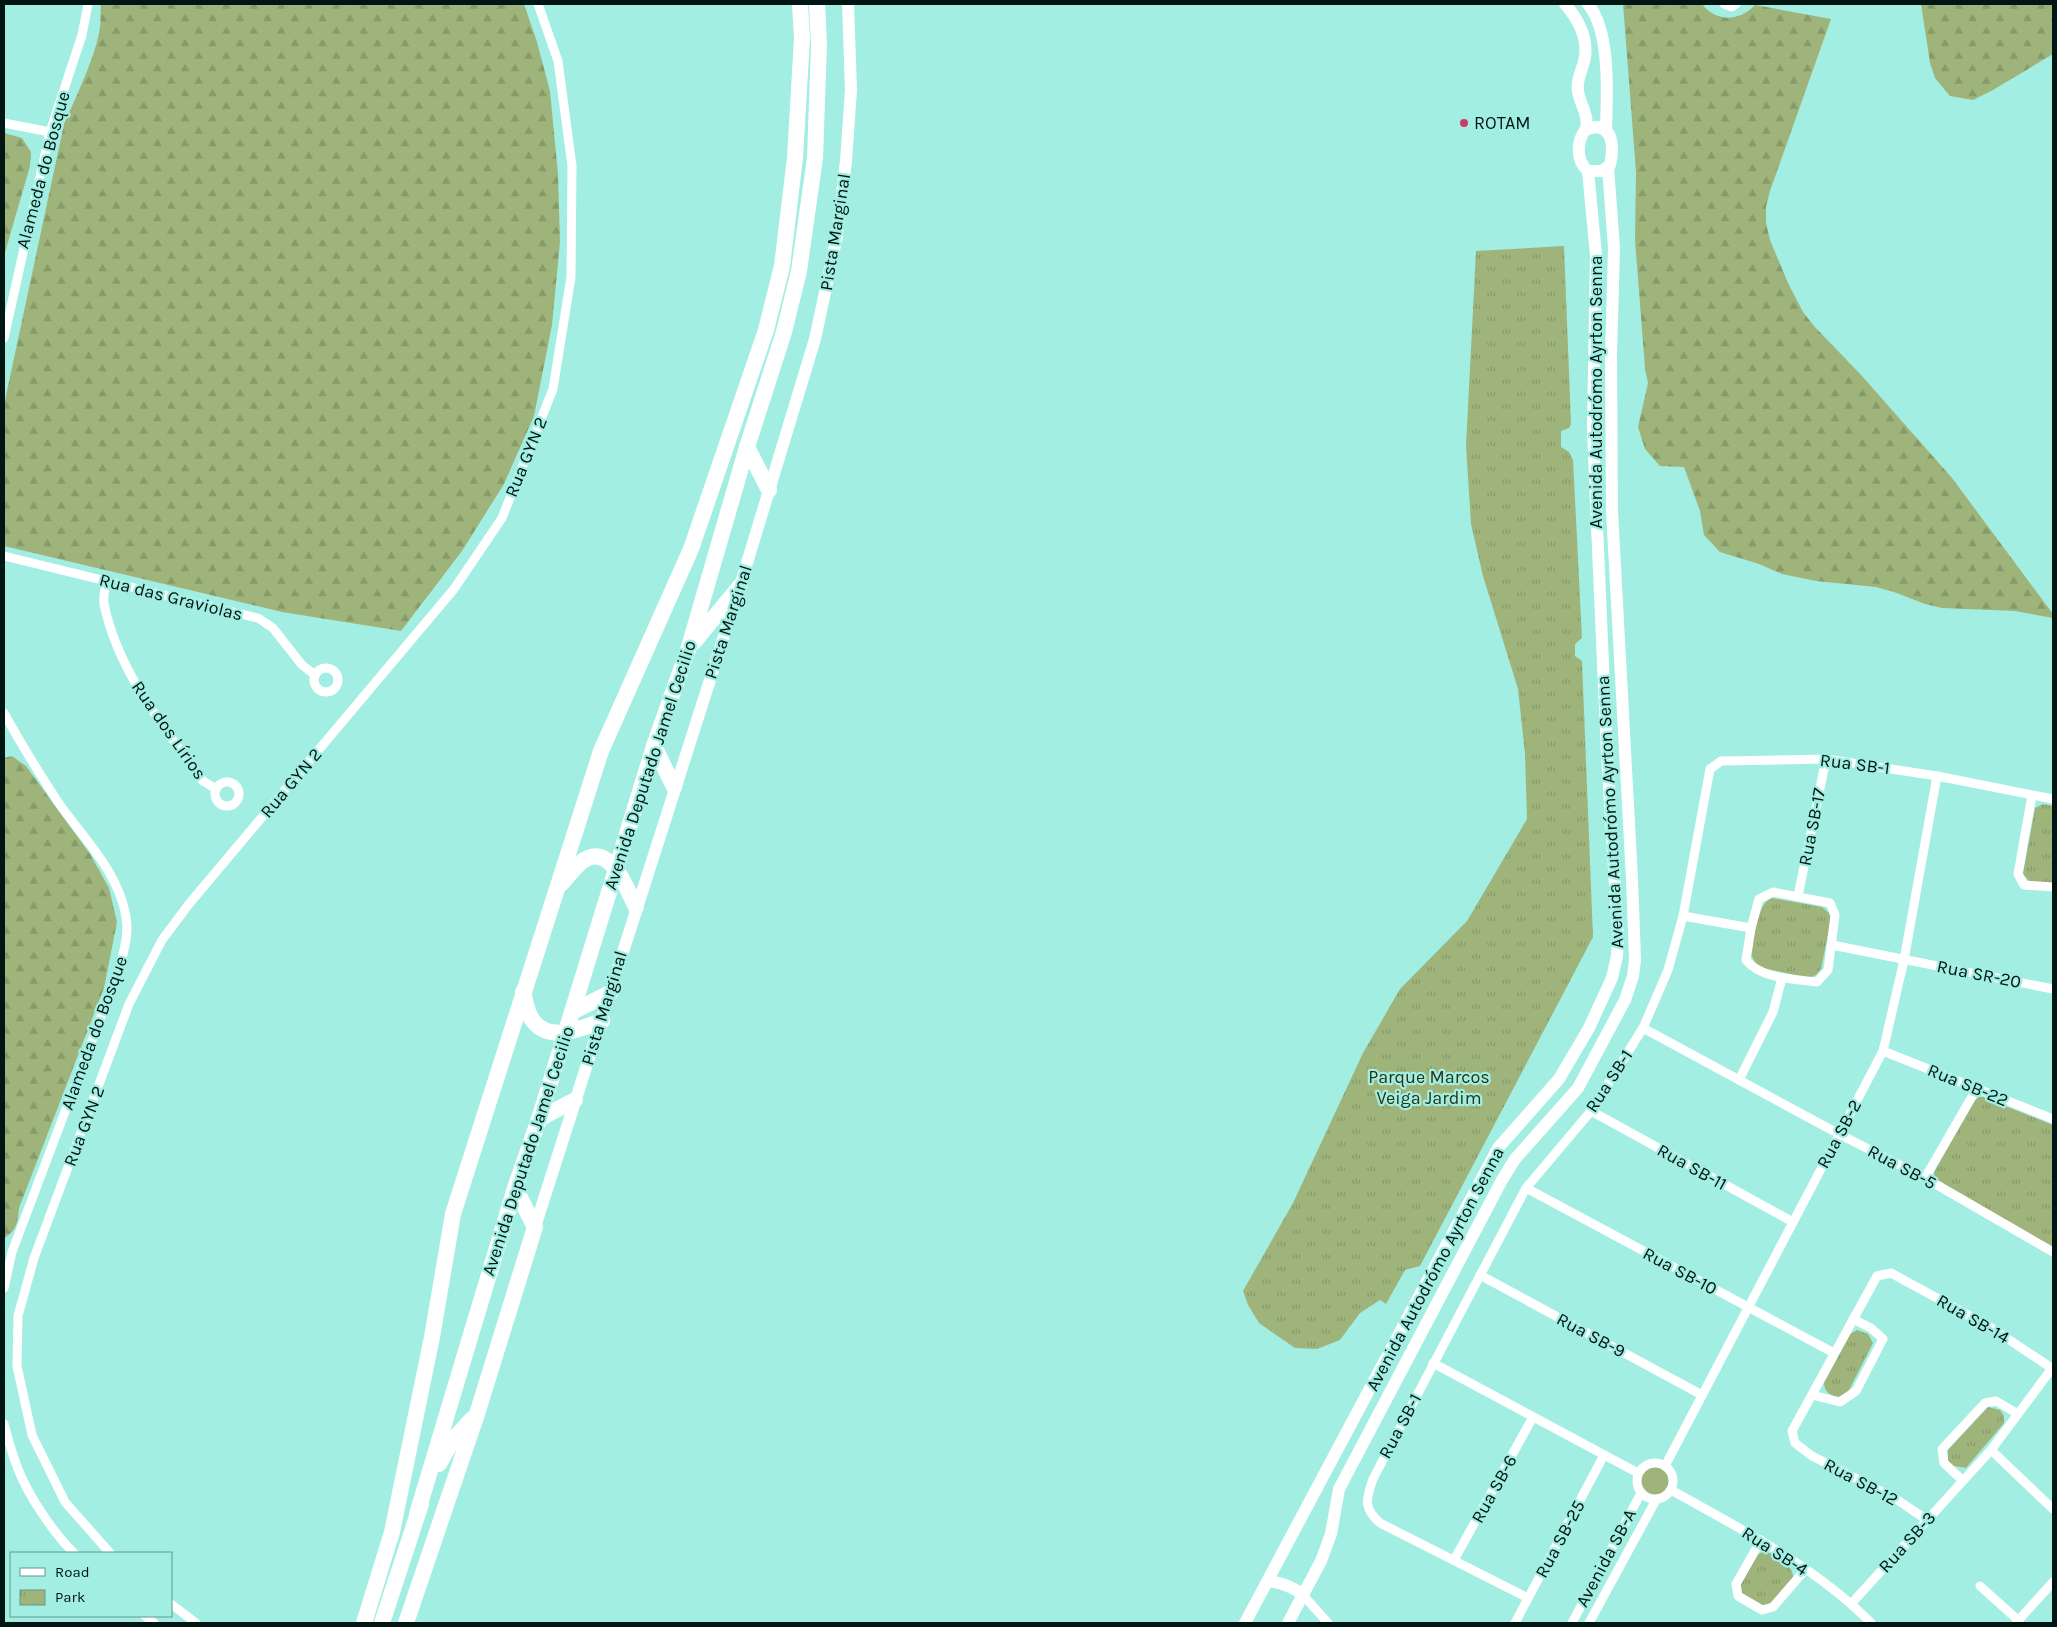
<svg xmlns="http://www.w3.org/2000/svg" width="2057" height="1627" font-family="Karla,sans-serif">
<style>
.green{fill:#9fb47a}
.forest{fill:url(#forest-firs)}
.park{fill:url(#park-tufts)}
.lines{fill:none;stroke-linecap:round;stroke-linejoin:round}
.street{stroke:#fff;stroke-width:9}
.secondary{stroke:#fff;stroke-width:12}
.highway{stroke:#fff;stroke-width:16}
.poi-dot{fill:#c83c6c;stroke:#a2eee3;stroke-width:2}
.labels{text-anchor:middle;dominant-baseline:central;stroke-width:4.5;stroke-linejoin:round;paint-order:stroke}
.poi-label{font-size:18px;fill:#011613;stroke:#a2eee3;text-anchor:start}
.street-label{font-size:18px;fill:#011613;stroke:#a2eee3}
.park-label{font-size:18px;fill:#283211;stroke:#a2eee3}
</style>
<defs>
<pattern id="forest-firs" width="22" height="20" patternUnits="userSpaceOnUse" patternTransform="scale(1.25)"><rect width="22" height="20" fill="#9fb47a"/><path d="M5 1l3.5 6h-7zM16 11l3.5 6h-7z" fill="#879a69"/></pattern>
<pattern id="park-tufts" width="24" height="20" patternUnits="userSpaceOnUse" patternTransform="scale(1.25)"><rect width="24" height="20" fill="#9fb47a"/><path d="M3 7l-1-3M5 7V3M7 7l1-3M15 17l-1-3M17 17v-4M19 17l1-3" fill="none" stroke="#879a69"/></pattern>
</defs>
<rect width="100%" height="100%" fill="#a2eee3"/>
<circle class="green" cx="1655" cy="1481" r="14"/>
<g class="forest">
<path d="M101 4H524L537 42 550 91 558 174 560 242 552 325 534 416 504 484 462 551 401 631 282 612 4 546V405L64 124C76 97 96 56 100 27 101 20 100 12 101 4Z"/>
<path d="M1623 4H1702C1716 22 1739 22 1755 5L1831 19 1770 191 1766 207V223L1770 240 1788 283 1803 312 1814 326 1862 376 1952 478 2053 614V618L2015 611 1942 608 1925 604 1894 592 1876 587 1816 581 1782 574 1759 564 1720 552 1704 535 1700 511 1684 467 1660 466 1645 449 1638 427 1648 383 1645 368 1635 240 1636 172Z"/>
<path d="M1921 4H2053V54L1993 90 1973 100 1950 96 1935 78 1930 63Z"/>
<path d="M4 133 22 138 31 152 30 166 4 256Z"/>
<path d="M12 756 26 766 90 854 109 888 117 922 104 988 19 1208C18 1221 17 1231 4 1238V758Z"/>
</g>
<g class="park">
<path d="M1564 246 1571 424 1569 428 1561 431V447L1569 452 1573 460 1582 638 1575 644V656L1582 661 1593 937 1420 1266 1405 1270 1386 1304 1380 1300 1360 1313 1340 1340 1317 1349 1295 1348 1259 1323 1248 1305 1243 1291 1293 1203 1363 1053 1400 989 1467 921 1527 819 1525 754 1518 689 1483 576 1471 524 1466 446 1476 251Z"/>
<path d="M2043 804 2053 806V882L2049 884 2030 882 2023 874 2035 808Z"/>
<path d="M1772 898 1822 907 1829 913 1831 920 1821 969 1816 975 1809 978 1758 967 1751 955C1755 939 1755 905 1772 898Z"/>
<path d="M1979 1097H1983L2053 1125V1249L1935 1180 1934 1172 1974 1101Z"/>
<path d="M1857 1330 1868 1334 1873 1343 1848 1392 1838 1397C1830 1395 1825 1393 1824 1383L1850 1334Z"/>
<path d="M1988 1407 2000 1410 2004 1416V1423L1966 1468 1954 1466 1948 1461V1450Z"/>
<path d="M1762 1552C1774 1551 1794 1566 1793 1578L1771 1603 1764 1607 1742 1596 1740 1586 1757 1555Z"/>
</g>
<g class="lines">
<g class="street">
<path d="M1724 4 1732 7 1736 4"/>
<path d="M4 123 50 132"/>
<path d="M4 338 50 132 82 35 88 4"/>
<path d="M4 556 258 618 273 628 302 665 315 675"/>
<path d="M106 581C105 588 103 597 104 604 118 672 164 727 203 781L216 789"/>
<circle cx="326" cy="680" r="12"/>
<path d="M4 713C21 744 39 773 58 802 83 838 119 872 126 917 129 934 124 950 120 966L12 1252 4 1288"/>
<circle cx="227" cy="794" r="12"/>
<path d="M2032 795 2018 874 2024 885 2053 887"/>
<path d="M1773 892 1830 903 1835 915 1828 970 1817 982C1795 979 1761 979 1746 960L1751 928 1759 899Z"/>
<path d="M1798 896 1826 759"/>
<path d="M1683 916 1751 928"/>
<path d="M1832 945 2053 989"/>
<path d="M1643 1028 1839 1134 1925 1178 2053 1252"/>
<path d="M1883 1051 2053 1119"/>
<path d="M1739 1080 1773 1012 1782 978"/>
<path d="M1591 1111 1793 1222"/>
<path d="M1925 1178 1977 1088"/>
<path d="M1526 1188 1834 1353"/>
<path d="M1480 1275 1702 1395"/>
<path d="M1433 1363 1638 1473"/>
<path d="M1812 1395 1840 1402 1856 1391 1883 1339 1871 1328 1853 1319"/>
<path d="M4 1424C8 1439 12 1454 18 1469 28 1495 54 1534 74 1553"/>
<path d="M1991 1450 2053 1509"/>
<circle cx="1655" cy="1481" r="18"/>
<path d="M1665 1466 1883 1051 1904 960 1937 776"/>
<path d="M1963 1481 1944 1463 1942 1449 1985 1403 1996 1401 2018 1414"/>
<path d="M1671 1490C1739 1528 1816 1567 1871 1623"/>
<path d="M1927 1520 1896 1499 1812 1456 1795 1443 1792 1431 1877 1276 1891 1273 1990 1327 2053 1369"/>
<path d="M1761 1540 1736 1584 1738 1596 1762 1610 1773 1607 1805 1570"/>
<path d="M110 1553 65 1502 32 1435 17 1366 18 1316 34 1258 129 1004 162 940 189 904 454 589 502 518 553 389 571 277 572 166 558 61 538 4"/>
<path d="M1454 1560 1533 1417"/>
<path d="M1980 1586 2019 1621"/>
<path d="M1302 1594 1328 1623"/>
<path d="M1528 1598 1380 1523C1363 1508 1366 1499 1373 1479L1526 1188 1591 1111 1643 1028 1668 970 1683 916 1710 769 1721 761 1826 759 1937 776 2053 799"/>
<path d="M171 1604 196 1623"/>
<path d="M1851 1604 1991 1450 2053 1367"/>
<path d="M145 1616 154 1623"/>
<path d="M1515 1623 1604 1455"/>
<path d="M1572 1623 1641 1493"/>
<path d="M1589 1623 1656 1500"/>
<path d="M2016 1623 2053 1582"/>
</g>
<g class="secondary">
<path d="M1565 4C1578 19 1588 36 1585 57 1583 69 1576 79 1578 91 1580 105 1589 114 1586 129"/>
<path d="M1588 4C1611 32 1607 95 1606 130"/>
<path d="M1597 127C1615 129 1613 152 1610 165L1602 171H1588C1575 160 1577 140 1586 129Z"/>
<path d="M535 1227 740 586 815 339 837 236 846 161 851 90 848 4"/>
<path d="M1269 1581C1282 1583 1291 1586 1302 1594"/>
<path d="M1245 1623 1498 1148 1559 1079 1589 1028 1612 978 1617 956 1618 935 1607 755 1594 457 1593 425 1596 255 1588 171"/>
<path d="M1288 1623 1321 1561 1331 1534 1339 1489 1502 1180 1515 1159 1578 1088 1625 1000 1633 976 1635 960 1632 879 1612 511 1611 356 1614 248 1608 168"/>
</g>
<g class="highway">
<path d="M747 447 769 490"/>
<path d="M694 642 740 586"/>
<path d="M654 746 674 787"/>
<path d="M561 884C569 876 576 864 586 859 612 845 627 890 636 907"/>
<path d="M523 992C526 1002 527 1015 534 1022 551 1043 582 1028 602 1021"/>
<path d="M572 1012 610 993"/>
<path d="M539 1119 575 1100"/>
<path d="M439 1464 452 1441 472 1419"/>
<path d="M417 1514 515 1188 539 1119 654 746 689 647 747 447 784 332 799 271 815 158 819 44 817 4"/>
<path d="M364 1623 392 1532 432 1337 453 1214 601 751 691 549 766 330 782 266 795 158 802 38 800 4"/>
<path d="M382 1623 421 1504"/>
<path d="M406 1623 477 1414 535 1227 515 1188"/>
</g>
</g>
<circle class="poi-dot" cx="1464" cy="123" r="5"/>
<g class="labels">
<g class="poi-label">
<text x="1474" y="123">ROTAM</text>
</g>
<g class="street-label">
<text transform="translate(43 170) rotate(-75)">Alameda do Bosque</text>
<text transform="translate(835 232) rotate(-81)">Pista Marginal</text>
<text transform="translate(1596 392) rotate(-90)">Avenida Autodrómo Ayrton Senna</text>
<text transform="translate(526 457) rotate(-68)">Rua GYN 2</text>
<text transform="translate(171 597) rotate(14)">Rua das Graviolas</text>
<text transform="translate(728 622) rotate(-72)">Pista Marginal</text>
<text transform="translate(169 730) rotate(55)">Rua dos Lírios</text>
<text transform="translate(1855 764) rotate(7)">Rua SB-1</text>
<text transform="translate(650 765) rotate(-72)">Avenida Deputado Jamel Cecilio</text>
<text transform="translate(291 783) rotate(-50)">Rua GYN 2</text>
<text transform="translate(1610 812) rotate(-93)">Avenida Autodrómo Ayrton Senna</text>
<text transform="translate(1812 827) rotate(-79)">Rua SB-17</text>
<text transform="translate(1979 974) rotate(11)">Rua SR-20</text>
<text transform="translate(604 1008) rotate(-73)">Pista Marginal</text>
<text transform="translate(94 1033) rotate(-70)">Alameda do Bosque</text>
<text transform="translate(1609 1081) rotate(-57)">Rua SB-1</text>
<text transform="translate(1968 1085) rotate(22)">Rua SB-22</text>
<text transform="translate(84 1126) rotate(-69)">Rua GYN 2</text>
<text transform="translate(1839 1134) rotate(-62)">Rua SB-2</text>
<text transform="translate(528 1151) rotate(-72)">Avenida Deputado Jamel Cecilio</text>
<text transform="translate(1692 1167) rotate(29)">Rua SB-11</text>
<text transform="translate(1902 1167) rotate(28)">Rua SB-5</text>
<text transform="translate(1435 1269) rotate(-62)">Avenida Autodrómo Ayrton Senna</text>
<text transform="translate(1680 1271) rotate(28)">Rua SB-10</text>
<text transform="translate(1973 1319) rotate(30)">Rua SB-14</text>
<text transform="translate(1591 1335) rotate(28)">Rua SB-9</text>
<text transform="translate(1400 1426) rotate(-62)">Rua SB-1</text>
<text transform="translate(1861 1482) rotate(28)">Rua SB-12</text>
<text transform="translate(1494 1489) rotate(-61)">Rua SB-6</text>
<text transform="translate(1560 1539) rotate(-62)">Rua SB-25</text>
<text transform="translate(1907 1542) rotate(-48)">Rua SB-3</text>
<text transform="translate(1775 1551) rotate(33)">Rua SB-4</text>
<text transform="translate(1606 1558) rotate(-62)">Avenida SB-A</text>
</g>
<g class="park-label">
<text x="1429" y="1077">Parque Marcos<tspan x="1429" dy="21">Veiga Jardim</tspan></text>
</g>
</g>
<rect width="2057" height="1627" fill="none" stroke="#011613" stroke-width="10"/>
<rect x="10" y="1552" width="162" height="65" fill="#a2eee3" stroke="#629890"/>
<rect x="20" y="1568" width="25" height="8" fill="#ffffff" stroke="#629890"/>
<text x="55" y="1577" font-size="15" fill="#011613">Road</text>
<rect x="20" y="1590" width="25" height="15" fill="url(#park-tufts)" stroke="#629890"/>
<text x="55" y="1602" font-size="15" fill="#011613">Park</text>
</svg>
